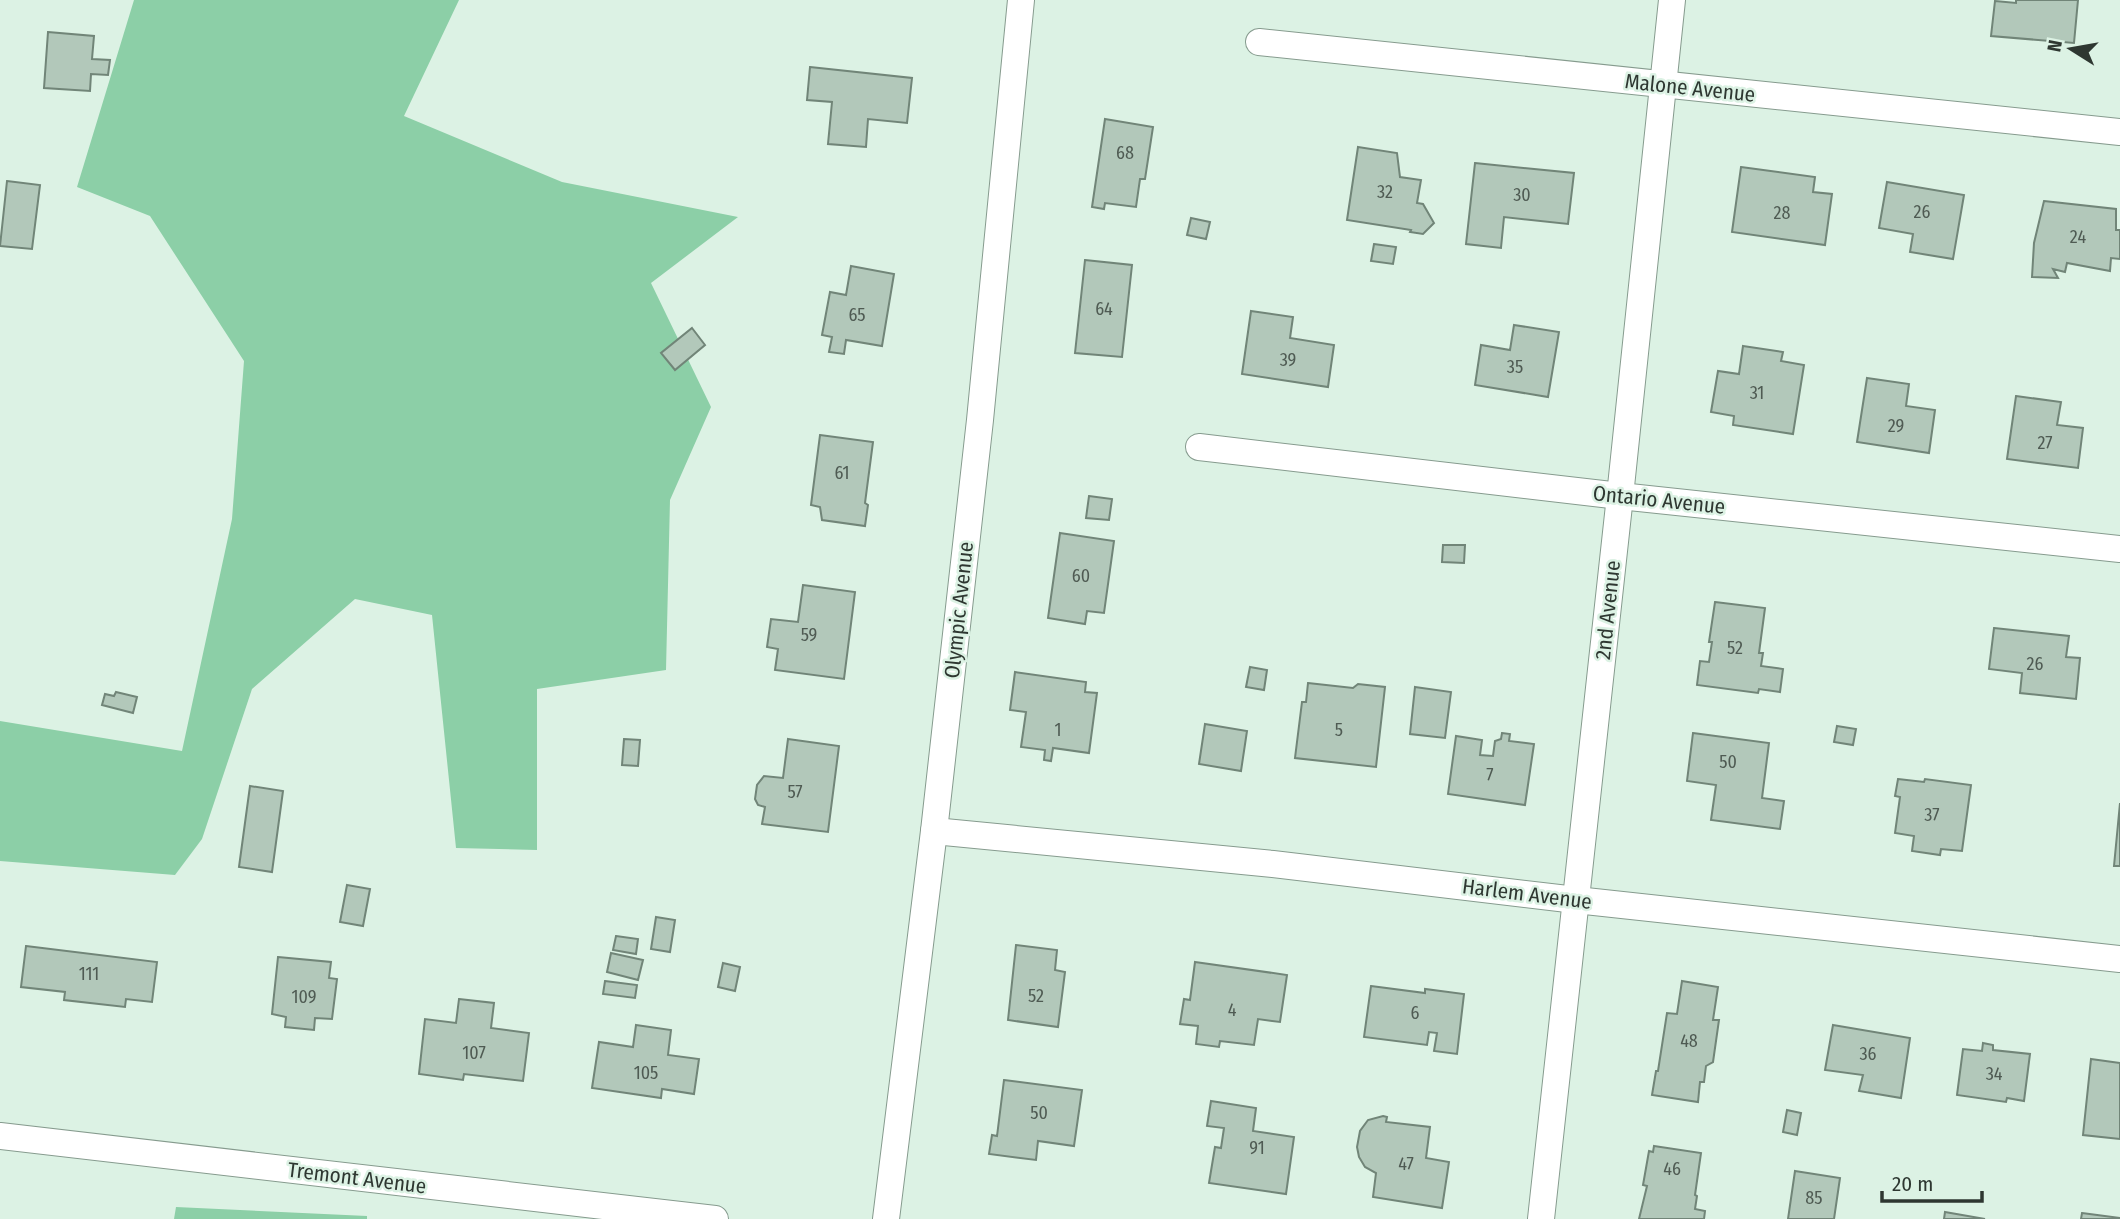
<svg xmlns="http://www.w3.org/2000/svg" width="2120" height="1219" font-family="'Fira Sans Condensed',sans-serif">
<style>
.green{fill:#8ccfa7}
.building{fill:#b2c8ba;stroke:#718578;stroke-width:2}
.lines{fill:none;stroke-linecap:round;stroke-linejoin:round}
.street-casing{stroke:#869b8e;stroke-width:28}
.street{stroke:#fff;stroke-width:26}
.labels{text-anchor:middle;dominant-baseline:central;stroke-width:5;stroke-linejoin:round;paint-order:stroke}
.number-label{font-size:18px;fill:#4f5b53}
.street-label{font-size:21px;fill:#2e3731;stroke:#dcf2e4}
</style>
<rect width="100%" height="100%" fill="#dcf2e4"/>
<g class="green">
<path d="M134 0H459L404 116 562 182 738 217 651 283 711 407 670 500 666 670 537 689V850L456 848 432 615 355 599 252 689 202 839 175 875 0 861V721L182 751 232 519 244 361 150 216 77 187Z"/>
<path d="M176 1207 367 1216V1219H174Z"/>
</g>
<g class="building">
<path d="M2016 0H2078L2074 43 1991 36 1995 1 2016 3Z"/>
<path d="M48 32 94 36 92 59 110 60 108 75 91 74 90 91 44 88Z"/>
<path d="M810 67 912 78 907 123 868 119 866 147 828 144 832 102 807 100Z"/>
<path d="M1105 119 1153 127 1145 179H1140L1136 207 1105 203 1104 209 1092 207Z"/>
<path d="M1358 147 1397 153 1400 177 1421 180 1417 203 1423 204 1434 223 1423 234 1410 232 1411 230 1347 220Z"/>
<path d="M1475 163 1574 173 1568 224 1504 217 1501 248 1466 244Z"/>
<path d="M1741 167 1815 177 1813 192 1832 194 1825 245 1732 232Z"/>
<path d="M7 181 40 185 32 249 0 246Z"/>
<path d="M1887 182 1964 195 1953 259 1910 252 1913 234 1879 228Z"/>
<path d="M2044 201 2116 209V230H2120V259L2111 258 2110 271 2067 263 2065 272 2053 269 2058 278 2032 277 2034 243Z"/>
<path d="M1191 218 1210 222 1206 239 1187 235Z"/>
<path d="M1374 244 1396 247 1393 264 1371 261Z"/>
<path d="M1085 260 1132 265 1122 357 1075 353Z"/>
<path d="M851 266 894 274 882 346 846 340 844 354 829 352 832 337 822 335 830 292 846 295Z"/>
<path d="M1251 311 1293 317 1290 338 1334 345 1328 387 1242 374Z"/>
<path d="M1514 325 1559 332 1548 397 1475 385 1481 345 1510 350Z"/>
<path d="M692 328 705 345 675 370 661 353Z"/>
<path d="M1743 346 1783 352 1781 361 1804 365 1793 434 1733 425 1734 416 1711 412 1718 371 1739 374Z"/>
<path d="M1867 378 1909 384 1906 406 1935 410 1929 453 1857 442Z"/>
<path d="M2016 396 2061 402 2057 425 2083 428 2078 468 2007 459Z"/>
<path d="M820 435 873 442 865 503 868 505 865 526 822 520 820 507 811 505Z"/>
<path d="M1089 496 1112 499 1109 520 1086 518Z"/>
<path d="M1060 533 1114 541 1104 613 1087 611 1085 624 1048 618Z"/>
<path d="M1443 545H1465L1464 563 1442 562Z"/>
<path d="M803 585 855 592 844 679 775 670 778 649 767 647 771 619 798 622Z"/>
<path d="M1715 602 1765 608 1759 653H1763L1761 666 1783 669 1780 692 1759 689 1758 693 1697 685 1700 661 1709 662 1712 642H1709Z"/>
<path d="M1994 628 2069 636 2066 657 2080 658 2076 699 2020 693 2022 673 1989 669Z"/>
<path d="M1250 667 1267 670 1264 690 1246 687Z"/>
<path d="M1015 672 1086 682 1085 692 1097 693 1089 753 1053 748 1051 761 1044 760 1045 750 1021 747 1026 712 1010 710Z"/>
<path d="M1308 683 1353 688 1358 684 1385 687 1376 767 1295 758 1302 702H1306Z"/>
<path d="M1415 687 1451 692 1445 738 1410 734Z"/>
<path d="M116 692 137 697 133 713 102 705 105 694 114 696Z"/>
<path d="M1205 724 1247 731 1241 771 1199 764Z"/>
<path d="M1837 726 1856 729 1853 745 1834 742Z"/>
<path d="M1502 733 1510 734 1509 741 1534 744 1525 805 1448 794 1456 736 1482 740 1480 755 1493 756 1495 741 1501 739Z"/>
<path d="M1693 733 1769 743 1762 798 1784 801 1780 829 1711 820 1716 785 1687 781Z"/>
<path d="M624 739 640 740 638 766 622 765Z"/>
<path d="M788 739 839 746 828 832 762 824 765 807 758 805 755 799 757 785 764 776 783 778Z"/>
<path d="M1898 779 1924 782 1925 779 1971 785 1962 851 1941 849 1940 855 1912 851 1914 836 1895 833 1900 797 1895 796Z"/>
<path d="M250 786 283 791 272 872 239 867Z"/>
<path d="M2120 803V866H2114Z"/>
<path d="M347 885 370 889 363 926 340 922Z"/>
<path d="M656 917 675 920 670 952 651 949Z"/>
<path d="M616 936 638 939 636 954 613 950Z"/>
<path d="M1016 945 1057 950 1055 970 1065 972 1058 1027 1008 1020Z"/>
<path d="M26 946 157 962 152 1002 126 999 125 1007 64 1000 65 992 21 987Z"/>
<path d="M611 953 643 960 638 980 607 972Z"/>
<path d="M278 957 331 962 329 978 337 979 332 1019 315 1018 314 1030 285 1027 286 1017 272 1014Z"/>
<path d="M1195 962 1287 975 1280 1022 1258 1019 1254 1045 1220 1041 1219 1047 1196 1044 1198 1026 1180 1024 1184 999 1190 1000Z"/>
<path d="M723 963 740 967 735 991 718 987Z"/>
<path d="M605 981 637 985 635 998 603 994Z"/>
<path d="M1682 981 1718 987 1713 1020H1719L1713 1062 1706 1066 1704 1082H1700L1698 1102 1652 1095 1656 1071H1658L1667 1013 1677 1014Z"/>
<path d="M1371 986 1425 993V989L1464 994 1457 1054 1434 1051 1437 1033 1429 1032 1427 1045 1364 1037Z"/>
<path d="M459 999 494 1003 491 1028 529 1033 523 1081 464 1074 463 1080 419 1074 425 1019 456 1023Z"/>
<path d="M636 1025 671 1030 668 1055 699 1059 694 1094 662 1089 661 1098 592 1088 599 1042 633 1047Z"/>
<path d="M1833 1025 1910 1038 1901 1098 1859 1091 1863 1075 1825 1070Z"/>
<path d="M1983 1043 1993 1045V1050L2030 1054 2024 1101 2007 1098 2006 1102 1957 1095 1963 1049 1982 1051Z"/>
<path d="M2091 1059 2120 1063V1139L2083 1135Z"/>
<path d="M1004 1080 1082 1090 1074 1146 1038 1141 1036 1160 989 1154 992 1135 997 1136Z"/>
<path d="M1211 1101 1256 1108 1253 1131 1294 1137 1286 1194 1209 1183 1215 1147 1221 1148 1224 1128 1207 1126Z"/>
<path d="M1787 1110 1801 1113 1797 1135 1783 1132Z"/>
<path d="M1383 1116 1387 1117 1386 1122 1430 1127 1426 1158 1449 1162 1442 1208 1373 1197 1376 1173 1365 1167 1359 1157 1357 1147 1360 1131 1368 1120Z"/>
<path d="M1654 1146 1701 1153 1695 1195 1697 1196 1695 1209 1705 1211 1704 1219H1639L1647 1186 1643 1185 1649 1151 1653 1152Z"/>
<path d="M1795 1171 1840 1178 1834 1219H1788Z"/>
<path d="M1945 1212 1985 1219H1944Z"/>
<path d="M2082 1213 2120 1218V1219H2081Z"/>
</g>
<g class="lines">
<g class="street-casing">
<g id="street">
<path d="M1259 42 2120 132"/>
<path d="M1199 447 1620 496 2120 549"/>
<path d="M934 831 1273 864 1576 900 2120 959"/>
<path d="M0 1136 715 1219"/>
<path d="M886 1219 934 831 980 420 1021 0"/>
<path d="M1541 1219 1620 496 1672 0"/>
</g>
</g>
<use href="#street" class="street"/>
</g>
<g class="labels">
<g class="number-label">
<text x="1125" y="153">68</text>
<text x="1385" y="192">32</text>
<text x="1522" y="195">30</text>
<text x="1922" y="212">26</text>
<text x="1782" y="213">28</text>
<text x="2078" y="237">24</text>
<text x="1104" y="309">64</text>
<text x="857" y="315">65</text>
<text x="1288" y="360">39</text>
<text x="1515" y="367">35</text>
<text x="1757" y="393">31</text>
<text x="1896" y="426">29</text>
<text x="2045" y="443">27</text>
<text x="842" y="473">61</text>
<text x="1081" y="576">60</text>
<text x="809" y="635">59</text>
<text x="1735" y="648">52</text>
<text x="2035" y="664">26</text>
<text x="1058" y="730">1</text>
<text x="1339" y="730">5</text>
<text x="1728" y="762">50</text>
<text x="1490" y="775">7</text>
<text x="795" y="792">57</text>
<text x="1932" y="815">37</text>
<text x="89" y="974">111</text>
<text x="1036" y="996">52</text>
<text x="304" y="997">109</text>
<text x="1232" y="1010">4</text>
<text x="1415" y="1013">6</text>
<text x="1689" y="1041">48</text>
<text x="474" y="1053">107</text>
<text x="1868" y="1054">36</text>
<text x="646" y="1073">105</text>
<text x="1994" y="1074">34</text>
<text x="1039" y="1113">50</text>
<text x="1257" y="1148">91</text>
<text x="1406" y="1164">47</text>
<text x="1672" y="1169">46</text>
<text x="1814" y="1198">85</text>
</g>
<g class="street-label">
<text transform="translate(1690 88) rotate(6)">Malone Avenue</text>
<text transform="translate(1659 500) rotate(6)">Ontario Avenue</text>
<text transform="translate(959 610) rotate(-84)">Olympic Avenue</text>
<text transform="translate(1608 610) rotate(-84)">2nd Avenue</text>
<text transform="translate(1527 894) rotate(7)">Harlem Avenue</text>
<text transform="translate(357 1178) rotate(7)">Tremont Avenue</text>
</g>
</g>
<g transform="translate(2071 49) rotate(281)" stroke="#dcf2e4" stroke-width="5" paint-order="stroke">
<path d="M0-5L12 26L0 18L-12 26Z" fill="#2e3731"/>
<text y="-10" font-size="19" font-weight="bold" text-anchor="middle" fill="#2e3731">N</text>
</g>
<path d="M1882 1191v10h100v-10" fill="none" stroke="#2e3731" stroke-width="3.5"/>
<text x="1892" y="1191" font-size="21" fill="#2e3731" stroke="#dcf2e4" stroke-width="5" paint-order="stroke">20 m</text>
</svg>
